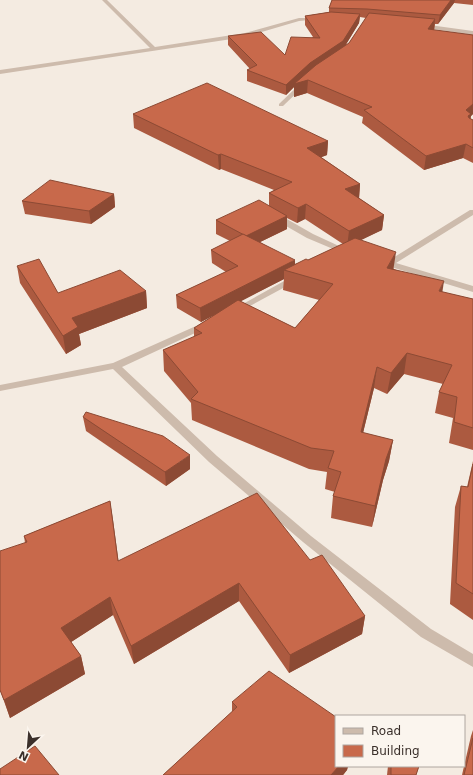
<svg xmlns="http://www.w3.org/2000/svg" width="473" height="775" font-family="'DejaVu Sans',sans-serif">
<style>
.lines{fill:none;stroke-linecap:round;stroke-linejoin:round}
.minor{fill:#cdbbac;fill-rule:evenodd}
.wall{fill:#ac5a40;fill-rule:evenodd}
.shaded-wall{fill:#8c4a34}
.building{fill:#c8694b;stroke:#8c4a34}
</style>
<rect width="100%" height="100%" fill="#f4ebe1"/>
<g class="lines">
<g class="minor">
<path d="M102 0H107L155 47 245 33 299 18H318L320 19 299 21 245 37 0 74V70L150 48Z"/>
<path d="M422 24 473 31V35L420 27Z"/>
<path d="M302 82 307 83 283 106H279V104Z"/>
<path d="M470 210H473V215L396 263 473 286V292L378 263 377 261 381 259 388 261Z"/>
<path d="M272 214H278L313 234 352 252 351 254H345L307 238 272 218Z"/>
<path d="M295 275 298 276V280L239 312 236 313 232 310Z"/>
<path d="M205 322 208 323 210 325 208 327 122 367 217 456 311 536 431 629 473 654V667L421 637 303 542 209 462 113 369 0 391V385L113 363Z"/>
</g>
</g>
<g class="wall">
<path d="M332 0H473V5L454 3 438 24H435L434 30 473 35V114L471 116 470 119 473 120V163L463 158 424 170 362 123 363 117 307 93 294 97V87L286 95 247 81V70L250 69 228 45V36L285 55 313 37 305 25V16L329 12V8ZM360 17 366 18 349 43 345 46 359 23Z"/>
<path d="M133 114 328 141 327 155 321 157 360 184 359 198 384 215 382 230 360 240 394 269 442 292 473 299V450L449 443 453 418 435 413 439 392 443 384 404 374 387 394 374 388 363 433 393 440 389 461 383 480 372 527 331 518 333 496 335 492 325 489 327 472 309 469 192 420 191 403 164 371 163 350 194 337V328L219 312 201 322 177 308 176 295 226 272 212 263 211 250 230 241 216 234V220L269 206V193L274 190 221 169 219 170 134 128ZM287 218 297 223 305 219 343 244 308 260 295 264 260 242 287 229ZM284 279 283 290 319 300 295 328 240 301Z"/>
<path d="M114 194 115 207 91 224 25 214 22 201Z"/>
<path d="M17 266 58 293 146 291 147 308 79 334 81 345 66 354 20 283Z"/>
<path d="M83 417 190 469 166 486 86 431Z"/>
<path d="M473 461V620L450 604 455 507 461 486 467 487Z"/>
<path d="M110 501 118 561 310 560 365 616 362 634 289 673 239 601 134 664 113 615 71 642 81 656 85 674 10 718 0 690 25 543 24 536Z"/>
<path d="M232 702 336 766H348L347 770 343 775H163L232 712Z"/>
<path d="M473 730V775H462L471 736Z"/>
<path d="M388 766H419L416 775H387Z"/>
</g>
<g class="shaded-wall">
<path d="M451 0H455L454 3 438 24 440 15Z"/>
<path d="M360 14 359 23 342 51 308 80 307 93 294 97V87L286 95V85Z"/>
<path d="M435 19 434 31 428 29Z"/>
<path d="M473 104V114L471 116 469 127 466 110Z"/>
<path d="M328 141 327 155 307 163V148Z"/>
<path d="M466 144 463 158 424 170 426 156Z"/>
<path d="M221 154V169L219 170 218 155Z"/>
<path d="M360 184 359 199 345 189Z"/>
<path d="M114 194 115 207 91 224 89 211Z"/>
<path d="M306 204 305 219 297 223 298 208Z"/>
<path d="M384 215 382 230 347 247 349 231Z"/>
<path d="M287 216V229L246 249V236Z"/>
<path d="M396 252 393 272 387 268Z"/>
<path d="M295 260V273L284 270V279L201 322 200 308Z"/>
<path d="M444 281 441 301 439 291Z"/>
<path d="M146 291 147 308 79 334 81 345 66 354 63 336 72 318Z"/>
<path d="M407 353 404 374 387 394 391 373Z"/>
<path d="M377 367 374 388 358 453 361 432Z"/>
<path d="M393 440 389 461 383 480 372 527 375 506 386 459Z"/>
<path d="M190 455V469L166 486 165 472Z"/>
<path d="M110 501 113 520 121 580 118 561Z"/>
<path d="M239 583V601L134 664 131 646Z"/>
<path d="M110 597 113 615 65 646 61 628Z"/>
<path d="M365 616 362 634 289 673 290 655Z"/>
<path d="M81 656 85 674 10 718 4 700Z"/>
<path d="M339 766H348L347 770 343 775H331Z"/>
</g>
<g class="building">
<path d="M332 0H451L440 15 367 9 329 8Z"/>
<path d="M331 12 360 14 343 41 310 63 286 85 247 70 257 65 228 36 261 32 285 55 291 37 320 38 305 16Z"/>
<path d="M369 13 435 19 428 29 473 35V104L466 110 471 114 468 116 469 118 473 120V148L466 144 426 156 364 110 372 107 308 80 294 84 316 65 349 43Z"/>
<path d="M207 83 328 141 307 148 360 184 345 189 384 215 349 231 306 204 298 208 269 193 292 182 221 154 218 155 133 114Z"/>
<path d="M50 180 114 194 89 211 22 201Z"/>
<path d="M259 200 287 216 246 236 216 220Z"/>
<path d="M243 234 295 260 200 308 176 295 238 266 211 250Z"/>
<path d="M355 238 396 252 387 268 444 281 439 291 473 299V428L454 422 457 397 439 392 452 365 407 353 391 373 377 367 361 432 393 440 386 459 375 506 333 496 341 472 328 468 334 451 311 448 191 399 198 392 163 350 202 333 194 328 238 300 295 328 333 284 284 270 306 259 308 260Z"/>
<path d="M39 259 58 293 120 270 146 291 72 318 78 327 63 336 17 266Z"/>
<path d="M86 412 163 436 190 455 165 472 83 417Z"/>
<path d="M473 464V594L456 583 461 486 468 487Z"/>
<path d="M257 493 310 560 322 555 365 616 290 655 239 583 131 646 110 597 61 628 81 656 4 700 0 690V551L27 542 24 536 110 501 118 561Z"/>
<path d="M269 671 336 717V766H339L331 775H163L237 707 232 702Z"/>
<path d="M473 738V775H464Z"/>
<path d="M35 746 59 775H0V769Z"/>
<path d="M391 766H419L416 775H391Z"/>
</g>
<rect x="335" y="715" width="130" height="52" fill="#fbf5ee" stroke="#aea6a0"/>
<rect x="343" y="728" width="20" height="6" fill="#cdbbac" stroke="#aea6a0"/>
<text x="371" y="735" font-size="12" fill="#3b302b">Road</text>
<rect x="343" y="745" width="20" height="12" fill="#c8694b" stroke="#aea6a0"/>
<text x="371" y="755" font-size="12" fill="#3b302b">Building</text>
<g transform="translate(28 747) rotate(206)" stroke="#fbf5ee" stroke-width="3" paint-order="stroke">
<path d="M0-3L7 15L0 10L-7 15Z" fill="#3b302b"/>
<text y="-6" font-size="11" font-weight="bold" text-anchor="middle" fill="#3b302b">N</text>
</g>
</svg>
